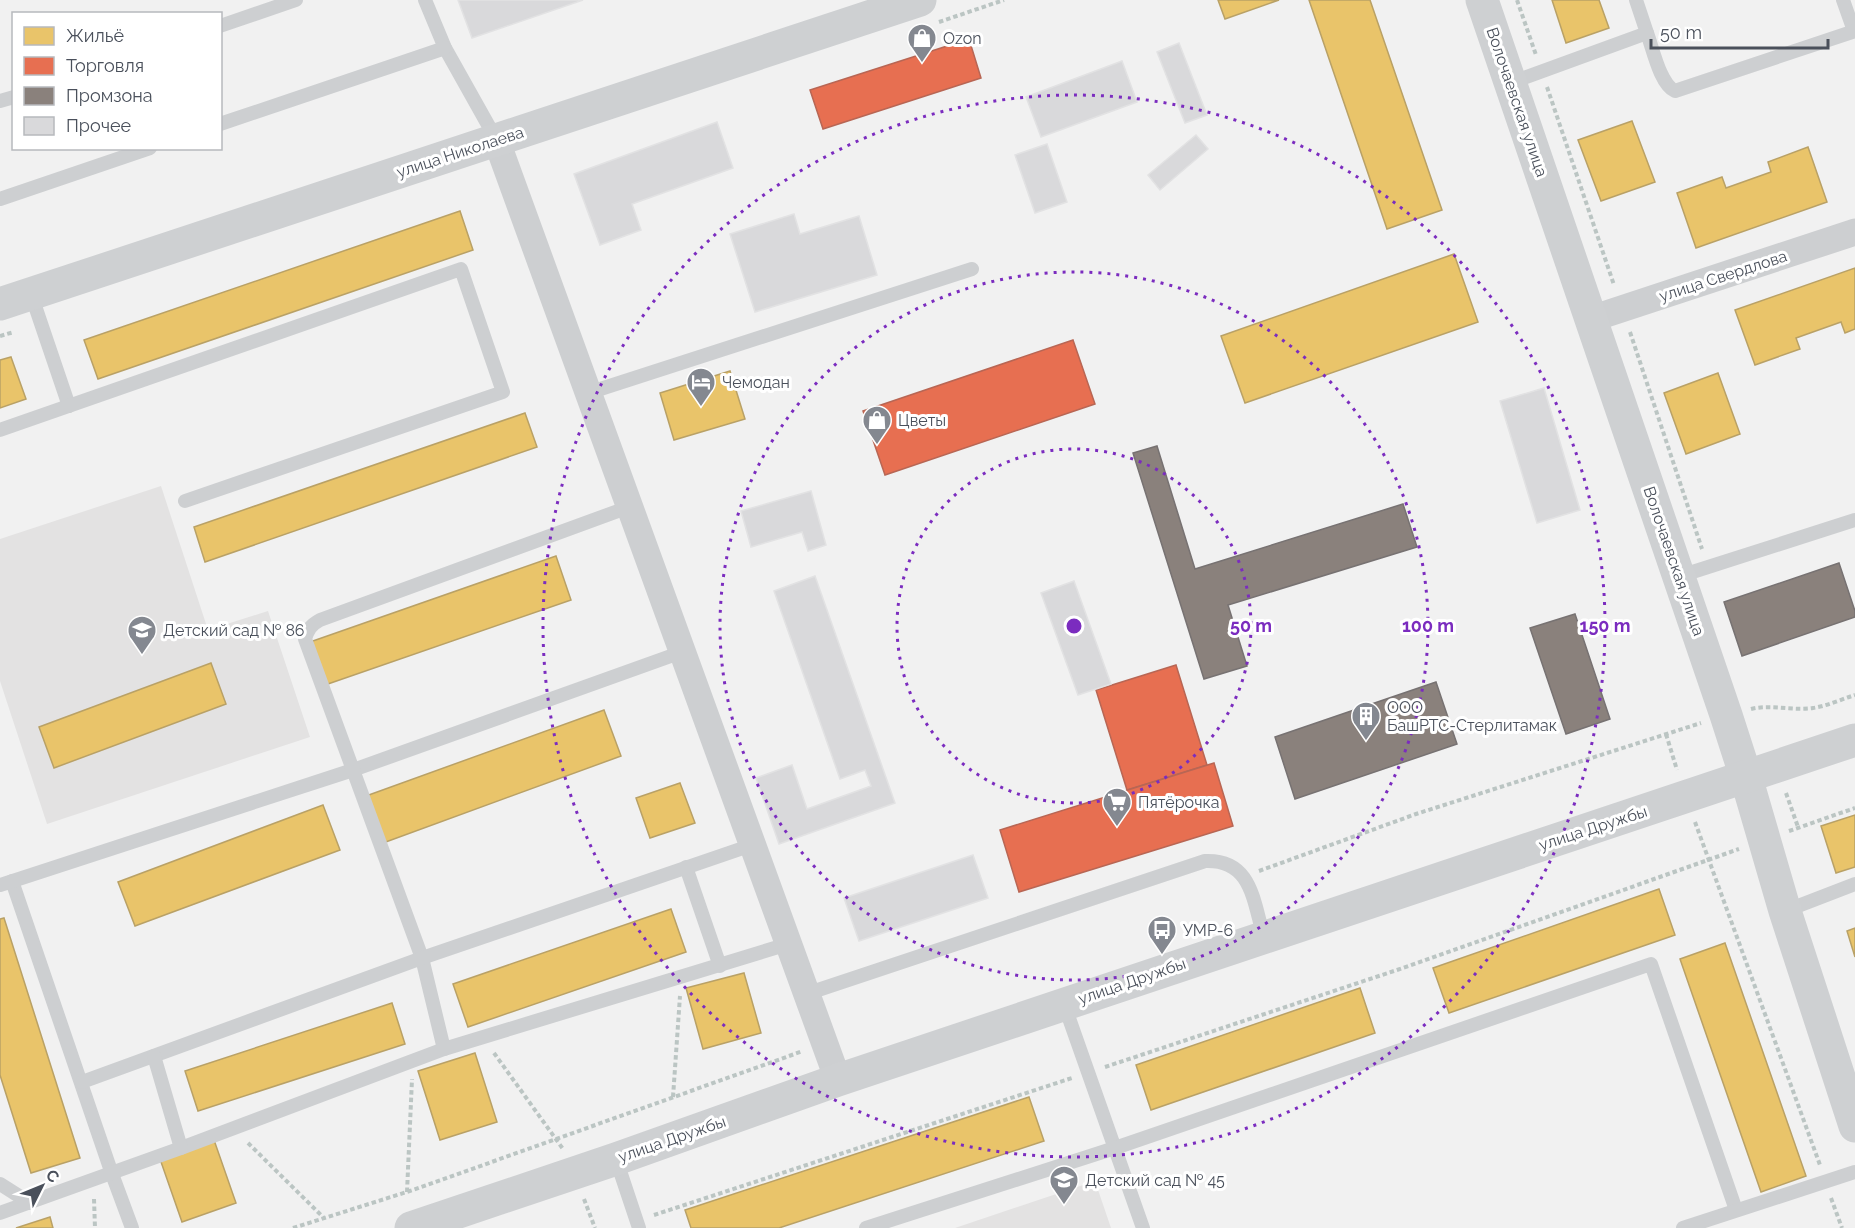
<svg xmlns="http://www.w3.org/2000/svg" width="1855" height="1228" font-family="Raleway,sans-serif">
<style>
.education{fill:#e3e2e2}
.homes{fill:#e9c46a;stroke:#b9a166;stroke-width:1.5}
.shops{fill:#e76f51;stroke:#b86654;stroke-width:1.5}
.industry{fill:#8a817c;stroke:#777272;stroke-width:1.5}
.building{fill:#d9d9db;stroke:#e2e2e3;stroke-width:1.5}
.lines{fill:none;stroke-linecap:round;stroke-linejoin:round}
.path{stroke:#bbc5c3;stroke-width:4;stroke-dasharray:4.5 3;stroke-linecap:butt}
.lane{stroke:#cdcfd1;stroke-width:14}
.street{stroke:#cdcfd1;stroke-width:27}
.secondary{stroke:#ced0d2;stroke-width:33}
.ring{fill:none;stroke:#7b2cbf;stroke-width:3;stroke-dasharray:3 6}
.labels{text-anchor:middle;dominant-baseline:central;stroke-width:6;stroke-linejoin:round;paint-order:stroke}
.poi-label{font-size:16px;fill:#4a505b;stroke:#fff;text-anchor:start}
.street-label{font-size:16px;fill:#4a505b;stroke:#fff}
.centre{fill:#7b2cbf;stroke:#fff;stroke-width:3}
.ring-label{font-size:18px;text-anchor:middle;font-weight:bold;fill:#7b2cbf;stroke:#fff;stroke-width:6;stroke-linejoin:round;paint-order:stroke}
</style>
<rect width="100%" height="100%" fill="#f1f1f1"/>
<g class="education">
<path d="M161 486 208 630 268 611 310 737 47 824 0 681V539Z"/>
<path d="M1095 1181 1111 1228H955Z"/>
</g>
<g class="homes">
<path d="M1218 0H1279L1225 19Z"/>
<path d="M1309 0H1370L1442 210 1387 229Z"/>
<path d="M1552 0H1599L1609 28 1566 43Z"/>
<path d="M1632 121 1655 182 1601 201 1578 140Z"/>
<path d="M1808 147 1827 202 1696 248 1677 193 1722 177 1726 188 1771 172 1768 162Z"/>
<path d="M460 211 473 250 98 379 84 340Z"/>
<path d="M1454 254 1478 322 1245 403 1221 336Z"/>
<path d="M1855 268V329L1845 333 1841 322 1796 338 1800 349 1755 365 1735 310Z"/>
<path d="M11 357 26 399 0 408V360Z"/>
<path d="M730 371 745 419 674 440 660 393Z"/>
<path d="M1718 373 1740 434 1686 454 1664 393Z"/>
<path d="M525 413 537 447 205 562 194 527Z"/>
<path d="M556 556 571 600 325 685 310 642Z"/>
<path d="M211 663 226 704 54 768 39 727Z"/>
<path d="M604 710 621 756 383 843 366 796Z"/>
<path d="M680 783 695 823 650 838 636 798Z"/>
<path d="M323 805 340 850 135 926 118 882Z"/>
<path d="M1855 815V867L1836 873 1821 826Z"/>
<path d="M1659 889 1675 935 1449 1013 1433 968Z"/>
<path d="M671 909 686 952 468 1027 453 984Z"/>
<path d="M4 918 80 1158 31 1173 0 1075V919Z"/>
<path d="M1855 928V957L1847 931Z"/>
<path d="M1725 943 1806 1176 1761 1192 1680 959Z"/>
<path d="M744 973 761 1033 703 1049 686 988Z"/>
<path d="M1360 988 1375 1033 1151 1110 1136 1065Z"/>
<path d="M392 1003 405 1044 198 1111 185 1071Z"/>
<path d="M475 1053 497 1122 440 1140 418 1071Z"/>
<path d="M1029 1097 1044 1141 779 1228H691L685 1210Z"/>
<path d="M214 1140 236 1203 182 1222 160 1159Z"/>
<path d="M50 1217 53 1228H16Z"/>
</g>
<g class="shops">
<path d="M969 39 981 78 823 129 810 90Z"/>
<path d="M1073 340 1095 404 885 475 863 411Z"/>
<path d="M1176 665 1207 765 1127 790 1096 690Z"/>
<path d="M1214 763 1233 826 1019 892 1000 830Z"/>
</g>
<g class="industry">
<path d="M1157 446 1195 569 1403 504 1417 547 1228 605 1247 666 1204 679 1133 453Z"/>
<path d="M1839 563 1855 611V617L1742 656 1724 602Z"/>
<path d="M1575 614 1610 719 1566 734 1530 628Z"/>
<path d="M1436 682 1457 744 1295 799 1275 737Z"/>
</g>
<g class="building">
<path d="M458 0H583L472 38Z"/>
<path d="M1179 43 1207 115 1185 123 1157 52Z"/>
<path d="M1122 61 1137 102 1041 137 1026 97Z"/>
<path d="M717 122 733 168 632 204 641 230 600 245 574 174Z"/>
<path d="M1196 135 1208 149 1160 190 1148 175Z"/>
<path d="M1047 144 1067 202 1035 213 1015 155Z"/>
<path d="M794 214 800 234 859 216 877 275 755 312 730 234Z"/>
<path d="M1544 388 1580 510 1537 523 1500 401Z"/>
<path d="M811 491 826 545 808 551 802 532 751 547 741 511Z"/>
<path d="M815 576 895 803 779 844 756 778 792 765 807 809 871 786 865 770 840 779 774 591Z"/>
<path d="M1074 581 1111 684 1078 695 1041 593Z"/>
<path d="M973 855 988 898 859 941 844 898Z"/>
</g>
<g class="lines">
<g class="path">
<path d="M1517 0 1536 55"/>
<path d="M939 22 1004 0"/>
<path d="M1547 87 1614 285"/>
<path d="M1630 332 1702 549"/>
<path d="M0 336 14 332"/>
<path d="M1751 709C1771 704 1792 711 1813 708 1827 706 1842 699 1855 695"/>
<path d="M1666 734 1677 770"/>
<path d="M1786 793 1798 827"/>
<path d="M1695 822 1820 1165"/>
<path d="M1789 831 1855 808"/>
<path d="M1259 871 1416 814 1701 723"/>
<path d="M494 1053 563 1149"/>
<path d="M1105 1067 1397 970 1739 849"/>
<path d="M673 1097 680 996"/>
<path d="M248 1143 324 1218"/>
<path d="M407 1192 412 1079"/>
<path d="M1831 1198 1842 1228"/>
<path d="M94 1199 95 1228"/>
<path d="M584 1199 595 1228"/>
<path d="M654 1215 1072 1078"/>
<path d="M293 1228 413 1190 803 1051"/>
</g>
<g class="lane">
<path d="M425 0 445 48 496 139"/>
<path d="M1843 0 1854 31"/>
<path d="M220 26 296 0"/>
<path d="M1647 33C1653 49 1660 84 1675 91L1855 31"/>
<path d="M1510 83 1647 33 1636 0"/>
<path d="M0 101 14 97"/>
<path d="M220 124 445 48"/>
<path d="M0 199 150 148"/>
<path d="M31 294 69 406"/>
<path d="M588 393 972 269"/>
<path d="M0 430 461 269 503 392 185 501"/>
<path d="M1680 576 1855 520"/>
<path d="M686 867 720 966"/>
<path d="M12 881 112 1174 132 1228"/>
<path d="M0 885 353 770 682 652"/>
<path d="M1785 911 1855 884"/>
<path d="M806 994 1205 861C1252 859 1253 901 1264 937"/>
<path d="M1064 1004 1143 1228"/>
<path d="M444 1049 422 958 305 639C308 629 311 625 320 620L629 507"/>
<path d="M82 1082 422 958 752 845"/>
<path d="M181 1148 444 1049 788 944"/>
<path d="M616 1159 639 1228"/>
<path d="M0 1184 30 1203"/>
<path d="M0 1213 181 1148 154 1056"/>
<path d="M866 1228 1115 1148 1651 964 1736 1210"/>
<path d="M1683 1228 1855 1172"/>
</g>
<g class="street">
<path d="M496 139 838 1080"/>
<path d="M1591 319 1855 232"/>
</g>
<g class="secondary">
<path d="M1482 0 1726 715 1746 777 1785 911 1855 1126"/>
<path d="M0 304 920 0"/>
<path d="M411 1228 616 1159 838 1080 1855 740"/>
</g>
</g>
<g class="ring">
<circle cx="1074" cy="626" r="177"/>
<circle cx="1074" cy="626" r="354"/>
<circle cx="1074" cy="626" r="531"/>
</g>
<defs>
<g id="shop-pin" transform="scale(1.5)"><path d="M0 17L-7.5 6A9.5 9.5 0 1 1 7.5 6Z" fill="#848890" stroke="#fff"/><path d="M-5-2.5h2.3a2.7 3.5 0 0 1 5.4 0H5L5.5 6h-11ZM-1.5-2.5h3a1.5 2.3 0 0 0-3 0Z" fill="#fff"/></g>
<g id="hotel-pin" transform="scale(1.5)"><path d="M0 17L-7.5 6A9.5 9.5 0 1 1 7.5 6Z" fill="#848890" stroke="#fff"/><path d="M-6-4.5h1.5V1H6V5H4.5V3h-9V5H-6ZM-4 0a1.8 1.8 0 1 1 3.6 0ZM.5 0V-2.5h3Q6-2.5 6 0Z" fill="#fff"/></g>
<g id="school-pin" transform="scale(1.5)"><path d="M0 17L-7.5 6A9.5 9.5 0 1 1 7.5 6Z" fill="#848890" stroke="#fff"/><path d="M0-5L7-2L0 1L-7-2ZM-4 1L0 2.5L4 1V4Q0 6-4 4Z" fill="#fff"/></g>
<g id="building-pin" transform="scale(1.5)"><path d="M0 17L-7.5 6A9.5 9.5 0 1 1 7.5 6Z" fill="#848890" stroke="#fff"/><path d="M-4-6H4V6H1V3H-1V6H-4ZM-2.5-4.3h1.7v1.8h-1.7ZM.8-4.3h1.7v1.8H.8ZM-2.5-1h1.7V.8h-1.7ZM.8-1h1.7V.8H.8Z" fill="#fff"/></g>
<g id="supermarket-pin" transform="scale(1.5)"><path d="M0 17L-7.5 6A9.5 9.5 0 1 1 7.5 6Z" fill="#848890" stroke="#fff"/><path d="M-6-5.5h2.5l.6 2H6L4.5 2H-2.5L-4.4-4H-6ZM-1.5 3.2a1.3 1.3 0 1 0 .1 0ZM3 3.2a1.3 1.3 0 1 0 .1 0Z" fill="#fff"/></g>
<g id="bus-pin" transform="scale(1.5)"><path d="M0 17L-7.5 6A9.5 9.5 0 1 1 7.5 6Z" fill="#848890" stroke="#fff"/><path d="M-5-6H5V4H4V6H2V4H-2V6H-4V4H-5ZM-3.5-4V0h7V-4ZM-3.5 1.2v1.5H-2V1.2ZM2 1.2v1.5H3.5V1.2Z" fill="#fff"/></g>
</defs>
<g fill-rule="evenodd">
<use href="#shop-pin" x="922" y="38"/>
<use href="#hotel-pin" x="701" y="382"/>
<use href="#shop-pin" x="877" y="420"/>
<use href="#school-pin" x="142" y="630"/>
<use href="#building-pin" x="1366" y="716"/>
<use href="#supermarket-pin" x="1117" y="802"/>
<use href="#bus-pin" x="1162" y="930"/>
<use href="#school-pin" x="1064" y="1180"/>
</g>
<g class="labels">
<g class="poi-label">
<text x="943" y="38">Ozon</text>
<text x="722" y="382">Чемодан</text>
<text x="898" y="420">Цветы</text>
<text x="163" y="630">Детский сад № 86</text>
<text x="1387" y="707">ООО<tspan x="1387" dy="18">БашРТС-Стерлитамак</tspan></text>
<text x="1138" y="802">Пятёрочка</text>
<text x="1183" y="930">УМР-6</text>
<text x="1085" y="1180">Детский сад № 45</text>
</g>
<g class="street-label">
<text transform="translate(1517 102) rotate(71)">Волочаевская улица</text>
<text transform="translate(460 152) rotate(-18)">улица Николаева</text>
<text transform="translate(1723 276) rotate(-18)">улица Свердлова</text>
<text transform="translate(1674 561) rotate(71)">Волочаевская улица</text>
<text transform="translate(1593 828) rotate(-18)">улица Дружбы</text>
<text transform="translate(1132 981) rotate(-19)">улица Дружбы</text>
<text transform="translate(672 1139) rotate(-19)">улица Дружбы</text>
</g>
</g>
<circle cx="1074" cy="626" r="9" class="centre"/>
<g class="ring-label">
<text x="1251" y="632">50 m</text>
<text x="1428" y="632">100 m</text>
<text x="1605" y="632">150 m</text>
</g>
<rect x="12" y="12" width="210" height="138" fill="#ffffff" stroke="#b7b9bd" stroke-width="1.5"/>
<rect x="24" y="27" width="30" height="18" fill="#e9c46a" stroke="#b7b9bd" stroke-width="1.5"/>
<text x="66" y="42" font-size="18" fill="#4a505b">Жильё</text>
<rect x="24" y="57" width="30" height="18" fill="#e76f51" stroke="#b7b9bd" stroke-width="1.5"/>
<text x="66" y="72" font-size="18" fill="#4a505b">Торговля</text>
<rect x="24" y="87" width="30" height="18" fill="#8a817c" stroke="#b7b9bd" stroke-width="1.5"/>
<text x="66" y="102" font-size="18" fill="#4a505b">Промзона</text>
<rect x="24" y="117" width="30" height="18" fill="#d9d9db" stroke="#b7b9bd" stroke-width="1.5"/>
<text x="66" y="132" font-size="18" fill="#4a505b">Прочее</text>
<g transform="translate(42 1186) rotate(47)" stroke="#ffffff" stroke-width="4.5" paint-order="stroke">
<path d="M0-4.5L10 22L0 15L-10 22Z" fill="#4a505b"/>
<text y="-9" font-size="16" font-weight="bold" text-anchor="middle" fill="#4a505b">С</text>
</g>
<path d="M1651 39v9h177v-9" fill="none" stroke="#4a505b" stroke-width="3"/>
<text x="1660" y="39" font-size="18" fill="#4a505b" stroke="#ffffff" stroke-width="4.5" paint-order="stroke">50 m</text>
</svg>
